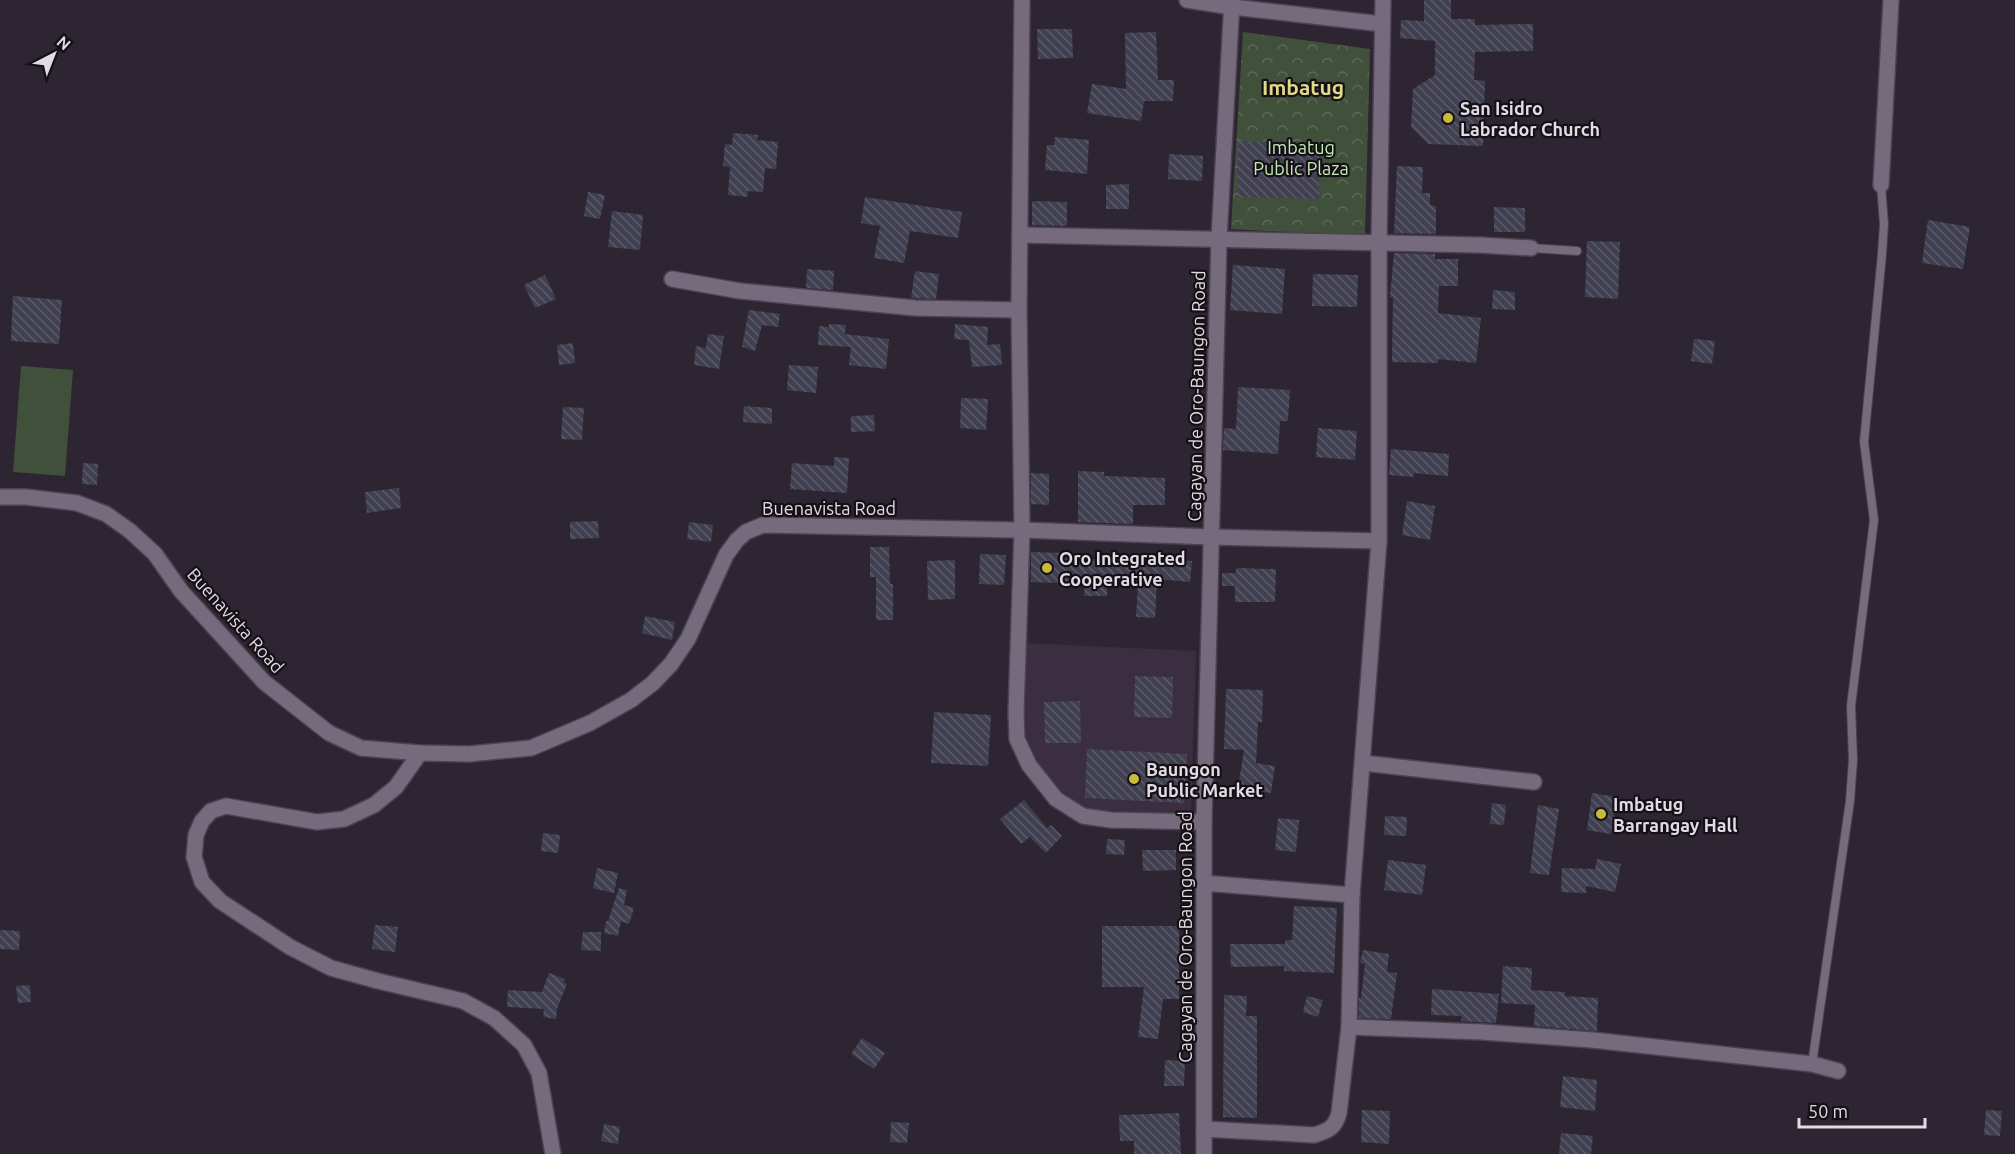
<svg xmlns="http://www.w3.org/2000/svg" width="2015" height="1154" font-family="Ubuntu,sans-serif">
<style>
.built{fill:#3a2e40}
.park{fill:url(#park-crowns)}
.pitch{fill:#41503b}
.building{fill:url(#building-back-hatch)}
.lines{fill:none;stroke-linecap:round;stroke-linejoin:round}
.lane-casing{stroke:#4b434f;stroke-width:10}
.street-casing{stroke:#4b434f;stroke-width:18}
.secondary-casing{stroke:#4b434f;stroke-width:18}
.lane{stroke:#766b7c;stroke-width:8}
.street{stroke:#766b7c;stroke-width:15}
.secondary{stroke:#766b7c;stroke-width:15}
.poi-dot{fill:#c8bb3b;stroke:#141016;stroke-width:2}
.labels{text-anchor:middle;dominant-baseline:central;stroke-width:4.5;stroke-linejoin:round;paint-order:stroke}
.poi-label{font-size:18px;font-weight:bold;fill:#e1dbe4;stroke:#141016;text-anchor:start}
.park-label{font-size:18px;fill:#c3e9b5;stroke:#141016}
.street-label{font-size:18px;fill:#e1dbe4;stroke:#141016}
.quarter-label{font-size:21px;font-weight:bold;fill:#e1d98a;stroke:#141016}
</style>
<defs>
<pattern id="park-crowns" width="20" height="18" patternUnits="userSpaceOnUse" patternTransform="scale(1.5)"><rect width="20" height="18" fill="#41503b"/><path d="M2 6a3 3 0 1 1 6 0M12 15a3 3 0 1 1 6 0" fill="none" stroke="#5c6957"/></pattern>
<pattern id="building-back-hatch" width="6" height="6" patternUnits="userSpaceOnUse" patternTransform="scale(1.5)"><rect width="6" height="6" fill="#404051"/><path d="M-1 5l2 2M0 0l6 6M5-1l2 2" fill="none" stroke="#5b5b6a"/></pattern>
</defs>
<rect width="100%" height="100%" fill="#2e2533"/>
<path class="built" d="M1026 643 1196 651 1191 815 1086 809 1059 792 1039 767 1025 734Z"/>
<path class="park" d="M1243 32 1370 49 1365 236 1231 229Z"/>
<path class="pitch" d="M21 366 73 370 65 476 13 472Z"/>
<g class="building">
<path d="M1424 0H1451V19H1475V25L1533 24V51L1475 52 1474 80 1485 81 1483 146 1428 144 1411 127 1413 89 1435 75V41L1400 38 1401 20 1424 21Z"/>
<path d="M1037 29H1072L1073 58 1038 59Z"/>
<path d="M1156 32 1158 80H1174L1173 101H1144L1141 121 1087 113 1092 84 1126 89 1125 33Z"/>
<path d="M733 133 758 135 757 140 778 142 776 169 765 168 763 192 748 191 747 197 728 195 730 167 723 166 725 144 732 145Z"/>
<path d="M1055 137 1089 140 1087 174 1045 170 1047 145H1054Z"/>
<path d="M1238 141 1320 144 1319 199 1237 197Z"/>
<path d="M1169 154 1203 156 1202 181 1168 179Z"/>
<path d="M1397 166 1423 167 1422 193H1430V205L1436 206V234L1394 233Z"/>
<path d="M1129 184V209H1106V185Z"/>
<path d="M588 192 605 195 600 219 584 216Z"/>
<path d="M865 197 962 212 958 238 910 231 904 263 874 258 880 226 861 223Z"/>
<path d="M1032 201 1067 202V226L1032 225Z"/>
<path d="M1494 207 1525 208V232H1494Z"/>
<path d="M612 211 643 215 640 250 608 247Z"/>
<path d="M1928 220 1970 227 1963 269 1922 263Z"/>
<path d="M1587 241 1620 242 1618 299 1585 297Z"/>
<path d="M1394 253 1435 254V259H1458V286H1439L1438 313 1481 318 1476 363 1438 359V363L1392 362 1393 298 1390 297Z"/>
<path d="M1233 265 1285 269 1282 314 1230 310Z"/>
<path d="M807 269 834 271 833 290 806 288Z"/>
<path d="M915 271 939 274 936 299 911 298Z"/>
<path d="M1313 274 1358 275 1357 307 1312 306Z"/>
<path d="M545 275 556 299 535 308 524 285Z"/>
<path d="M1493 290 1515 292V310L1492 309Z"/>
<path d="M13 296 62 300 59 344 11 341Z"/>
<path d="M749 310 780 314 778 327 762 325 755 351 742 347Z"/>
<path d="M829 324 846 325 845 334 889 339 886 369 849 365 851 347 818 345 819 326 829 327Z"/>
<path d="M955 324 988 327 987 345 1000 344 1002 365 972 367 969 340 954 339Z"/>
<path d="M708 334 724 336 719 369 694 365 696 346 706 348Z"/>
<path d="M1694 339 1715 341 1712 364 1691 361Z"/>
<path d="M573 343 575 363 559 365 557 345Z"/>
<path d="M789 365 818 367 816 393 787 390Z"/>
<path d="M1238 387 1290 390 1288 421H1280L1278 454 1223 450 1224 428 1236 429Z"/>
<path d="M961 398 988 399 986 430 960 428Z"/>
<path d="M744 406 772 408V424L743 422Z"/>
<path d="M563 407 584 408 582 440 561 439Z"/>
<path d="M874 415 875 431 851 432V416Z"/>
<path d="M1318 428 1357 431 1355 460 1316 457Z"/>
<path d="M1391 449 1449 454 1448 476 1414 473 1413 477 1389 475Z"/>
<path d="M834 457 849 458 847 493 790 489 792 463 834 466Z"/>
<path d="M83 463 98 464 97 485 82 484Z"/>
<path d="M1078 471 1104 472V476L1165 478V505H1133V524L1078 522Z"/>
<path d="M1031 473 1049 474V505L1031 504Z"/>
<path d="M399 488 401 508 367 513 365 492Z"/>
<path d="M1407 501 1435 506 1430 540 1402 535Z"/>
<path d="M598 521 599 538 570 539V522Z"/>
<path d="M689 522 713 525 711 542 687 539Z"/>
<path d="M870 547H889L890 584H893V620H876V577H870Z"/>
<path d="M1031 552 1062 553V558L1108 560V562L1137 565 1138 556 1192 561 1190 582 1157 579 1155 618 1136 617 1138 584 1107 581V596H1084L1085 584 1031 582Z"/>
<path d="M980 554 1006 555 1004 585 979 584Z"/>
<path d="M955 560V599L928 600 927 561Z"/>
<path d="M1236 568 1276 569 1275 602H1235V586H1222V573H1236Z"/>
<path d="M645 616 675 622 672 640 642 633Z"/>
<path d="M1135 676 1173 677 1172 718 1134 717Z"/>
<path d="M1226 689 1263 690 1262 722H1258L1256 763 1275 766 1271 793 1238 788 1244 750 1224 749Z"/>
<path d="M1080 701 1081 743H1045L1044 702Z"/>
<path d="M934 712 991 715 988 766 931 763Z"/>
<path d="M1087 749 1187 754 1184 803 1085 798Z"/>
<path d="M1592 793 1616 797 1611 834 1587 830Z"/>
<path d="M1024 800 1047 828 1051 825 1062 836 1046 853 1030 837 1021 844 1000 819Z"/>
<path d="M1492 803 1506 805 1504 825 1490 824Z"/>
<path d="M1538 805 1559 809 1549 875 1530 873Z"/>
<path d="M1385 816 1407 817 1406 836 1384 835Z"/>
<path d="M1278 818 1299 820 1296 852 1275 850Z"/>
<path d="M543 833 560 835 558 853 541 851Z"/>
<path d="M1107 839 1125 840 1124 855 1106 854Z"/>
<path d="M1142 850H1176V870L1143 871Z"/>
<path d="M1597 859 1621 864 1615 892 1586 886V893L1561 892 1562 868 1595 869Z"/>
<path d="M1388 860 1426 865 1422 895 1384 890Z"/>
<path d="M597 868 618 873 614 893 593 888Z"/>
<path d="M619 888 627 890 624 905 634 908 629 924 621 921 618 936 604 933 606 921H608Z"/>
<path d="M1294 906 1337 908 1334 973 1284 971V966L1231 967 1230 944H1285V940H1292Z"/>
<path d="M375 925 398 927 395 952 372 949Z"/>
<path d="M1102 926H1179V999H1163L1158 1039 1138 1037 1144 987H1102Z"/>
<path d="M0 930 20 931 19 950 0 949Z"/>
<path d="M583 932H601V951L581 950Z"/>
<path d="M1363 950 1389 954 1387 972 1397 973 1391 1019 1359 1018V998H1361L1365 964 1360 963Z"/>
<path d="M1503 966 1532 968 1531 990 1565 992V996L1598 998 1597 1031 1534 1026 1535 1005 1501 1003Z"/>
<path d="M549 973 565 979 563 982 567 984 557 1009 556 1019 543 1017 544 1009 507 1007 508 990 542 992Z"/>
<path d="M30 985 31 1002 18 1003 16 986Z"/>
<path d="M1432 989 1499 994 1496 1023 1461 1021 1462 1016 1431 1015Z"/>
<path d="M1224 995 1247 996 1246 1016H1257V1118L1223 1117Z"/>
<path d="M1307 996 1323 1000 1318 1017 1303 1012Z"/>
<path d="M862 1038 885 1053 874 1069 851 1054Z"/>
<path d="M1165 1060 1185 1061 1184 1086H1164Z"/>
<path d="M1563 1076 1597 1080 1595 1111 1560 1107Z"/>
<path d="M1362 1110 1390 1111 1389 1144 1361 1142Z"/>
<path d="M1986 1110 2002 1111 2000 1136 1984 1135Z"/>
<path d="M1179 1113 1181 1154H1134V1141H1120L1119 1115Z"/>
<path d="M891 1122 909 1123 907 1143 890 1142Z"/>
<path d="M604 1124 620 1127 618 1144 601 1141Z"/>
<path d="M1561 1133 1593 1136 1591 1154H1559Z"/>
</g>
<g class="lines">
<g class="lane-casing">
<g id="lane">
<path d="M1531 248 1577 251"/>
<path d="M1812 1064 1850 801 1853 760 1851 706 1874 520 1864 442 1882 254 1884 224 1881 185"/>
</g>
</g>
<g class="street-casing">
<g id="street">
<path d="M1022 0 1019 310 1022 530 1016 713 1017 739 1029 765 1056 799 1083 816 1111 820 1204 822"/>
<path d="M1187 0 1232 7 1382 24"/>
<path d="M1881 185 1891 0"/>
<path d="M1021 235 1479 245 1531 248"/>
<path d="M672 279 740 291 915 308 1019 310"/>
<path d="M1212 537 1379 541"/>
<path d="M420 753 396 787 374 805 344 819 317 822 226 806 211 811 202 821 196 835 194 857 202 882 220 901 290 947 331 968 378 981 463 1001 494 1018 524 1045 539 1073 553 1154"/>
<path d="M1363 763 1534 782"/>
<path d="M1203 883 1352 895"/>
<path d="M1349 1027 1482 1032 1592 1040 1812 1064 1838 1071"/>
<path d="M1204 1129 1314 1135C1328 1131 1335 1128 1339 1113L1349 1027 1352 895 1379 541V243L1383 0"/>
</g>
</g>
<g class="secondary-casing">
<g id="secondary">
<path d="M0 497H26L77 503 106 514 130 531 155 554 181 591 264 682 329 733 361 748 420 753 469 754 531 748 590 723 631 700 653 683 671 664 688 639 726 555 737 540 746 532 763 525 1022 530 1212 537"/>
<path d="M1204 1154V822L1219 239 1232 0"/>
</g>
</g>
<use href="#lane" class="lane"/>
<use href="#street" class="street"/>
<use href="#secondary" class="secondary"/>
</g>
<g class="poi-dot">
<circle cx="1448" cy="118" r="6"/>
<circle cx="1047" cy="568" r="6"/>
<circle cx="1134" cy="779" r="6"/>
<circle cx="1601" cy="814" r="6"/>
</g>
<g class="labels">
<g class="poi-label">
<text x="1460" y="108">San Isidro<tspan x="1460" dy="21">Labrador Church</tspan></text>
<text x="1059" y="558">Oro Integrated<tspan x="1059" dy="21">Cooperative</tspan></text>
<text x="1146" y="769">Baungon<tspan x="1146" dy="21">Public Market</tspan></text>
<text x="1613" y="804">Imbatug<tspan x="1613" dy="21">Barrangay Hall</tspan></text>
</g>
<g class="park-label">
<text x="1301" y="147">Imbatug<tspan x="1301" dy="21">Public Plaza</tspan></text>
</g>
<g class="street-label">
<text transform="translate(1196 396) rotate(-89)">Cagayan de Oro-Baungon Road</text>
<text x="829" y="508">Buenavista Road</text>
<text transform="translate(236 620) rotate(48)">Buenavista Road</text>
<text transform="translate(1185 937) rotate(-90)">Cagayan de Oro-Baungon Road</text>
</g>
<g class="quarter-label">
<text x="1303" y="87">Imbatug</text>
</g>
</g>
<g transform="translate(54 54) rotate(42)" stroke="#141016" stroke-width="4.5" paint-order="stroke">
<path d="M0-4.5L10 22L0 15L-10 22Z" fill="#e1dbe4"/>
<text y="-9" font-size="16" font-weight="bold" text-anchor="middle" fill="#e1dbe4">N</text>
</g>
<path d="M1799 1118v9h126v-9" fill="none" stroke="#e1dbe4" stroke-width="3"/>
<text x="1808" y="1118" font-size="18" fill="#e1dbe4" stroke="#141016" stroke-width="4.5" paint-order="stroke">50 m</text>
</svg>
